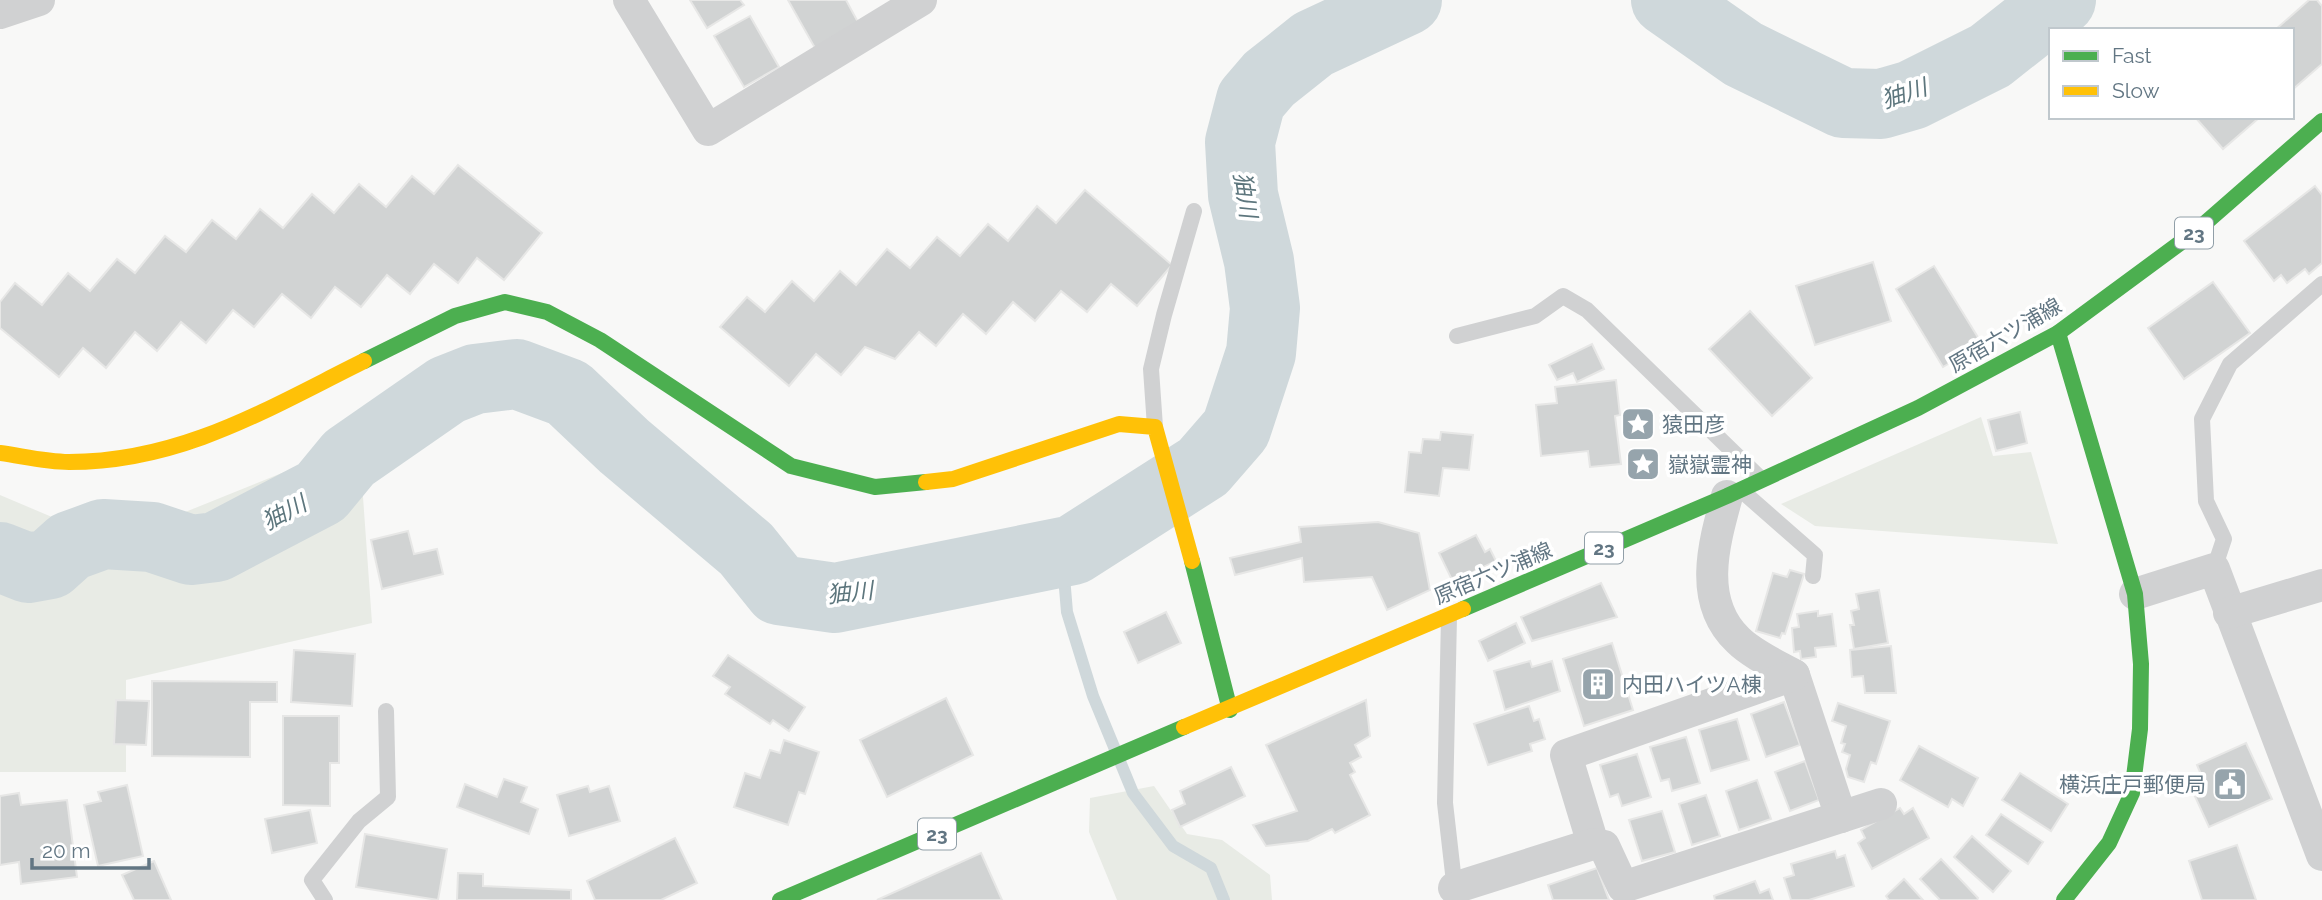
<svg xmlns="http://www.w3.org/2000/svg" width="2322" height="900" font-family="Raleway,'Noto Sans JP',sans-serif">
<style>
.green{fill:#e8ebe5}
.lines{fill:none;stroke-linecap:round;stroke-linejoin:round}
.stream{stroke:#cfd8db;stroke-width:12}
.river{stroke:#cfd8db;stroke-width:70}
.building{fill:#d1d3d3;stroke:#e7e7e6;stroke-width:2}
.lane{stroke:#d0d1d2;stroke-width:16}
.street{stroke:#d0d1d2;stroke-width:32}
.fast{stroke:#4caf50;stroke-width:16}
.slow{stroke:#ffc107;stroke-width:16}
.labels{text-anchor:middle;dominant-baseline:central;stroke-width:7;stroke-linejoin:round;paint-order:stroke}
.shield{fill:#fff;stroke:#919fa8;stroke-width:2}
.shield-label{font-size:19px;font-weight:bold;fill:#627683}
.street-label{font-size:21px;fill:#627683;stroke:#fff}
.poi-label{font-size:21px;fill:#627683;stroke:#fff;text-anchor:start}
.water-label{font-size:23px;font-style:italic;fill:#5d767d;stroke:#fff}
</style>
<rect width="100%" height="100%" fill="#f8f8f7"/>
<g class="green">
<path d="M1981 417 1993 456 2031 452 2058 544 1815 526 1781 504Z"/>
<path d="M348 428 387 447 361 469 372 623 126 680V772H0V495L111 542 309 462Z"/>
<path d="M1154 786 1187 834 1222 840 1270 875 1272 900H1117L1089 832 1090 798Z"/>
</g>
<g class="lines">
<path class="stream" d="M1062 553 1067 612 1093 696 1133 793 1173 846 1211 868 1224 900"/>
<g class="river">
<path d="M1666 0 1743 54 1843 103 1881 104 1912 95 1990 56 2061 0"/>
<path d="M0 557 28 568 50 564 70 546 103 534 152 537 191 550 216 547 321 492 349 458 447 390 475 379 517 374 568 393 624 446 746 549 779 590 835 598 1073 550 1203 467 1236 429 1261 353 1265 308 1259 261 1243 195 1240 142 1251 100 1269 79 1313 44 1407 0"/>
</g>
</g>
<g class="building">
<path d="M690 0H740L744 5 707 28Z"/>
<path d="M788 0H846L859 24 815 48Z"/>
<path d="M2309 0H2317L2322 6V64L2292 90V30H2275Z"/>
<path d="M750 16 779 67 744 87 714 36Z"/>
<path d="M2195 117H2260L2223 149Z"/>
<path d="M458 165 542 233 504 280 477 258 458 283 434 264 410 294 387 275 361 307 335 287 311 318 282 294 254 327 233 310 206 343 181 322 157 351 135 332 106 368 83 348 59 377 0 328V302L15 283 42 305 68 273 90 291 117 259 135 273 165 236 186 252 212 220 236 239 260 209 283 228 312 194 334 213 359 184 386 207 412 176 434 194Z"/>
<path d="M2315 186 2322 195V263L2309 274 2305 269 2287 283 2281 275 2274 281 2244 241Z"/>
<path d="M1085 190 1172 265 1137 306 1111 284 1087 312 1061 291 1035 321 1013 302 986 334 963 314 936 346 919 332 895 359 865 347 841 375 816 354 789 386 720 327 747 297 765 312 792 281 814 301 840 271 856 285 887 249 910 268 937 237 960 256 988 224 1008 241 1037 206 1056 223Z"/>
<path d="M1873 262 1891 321 1815 345 1796 286Z"/>
<path d="M1934 266 1982 344 1943 367 1896 289Z"/>
<path d="M2213 282 2250 333 2184 379 2148 328Z"/>
<path d="M1750 311 1812 378 1772 416 1709 349Z"/>
<path d="M1592 344 1604 369 1577 382 1573 373 1557 380 1549 365Z"/>
<path d="M1616 380 1620 415 1615 416 1621 464 1590 467 1588 451 1541 456 1536 405 1557 403 1555 387Z"/>
<path d="M2020 412 2027 443 1996 451 1988 420Z"/>
<path d="M1441 432 1473 435 1469 470 1443 468 1439 496 1405 492 1409 452 1421 453 1423 439 1440 440Z"/>
<path d="M1378 522 1419 533 1430 590 1387 610 1372 577 1304 582 1302 558 1235 575 1230 558 1301 542 1299 527Z"/>
<path d="M408 531 414 554 437 549 443 574 382 589 371 540Z"/>
<path d="M1476 535 1485 552 1490 549 1496 561 1453 582 1439 553Z"/>
<path d="M1790 570 1804 574 1785 634 1782 633 1780 638 1756 631 1773 573 1787 577Z"/>
<path d="M1601 583 1617 617 1532 641 1521 617Z"/>
<path d="M1879 590 1888 643 1854 649 1850 625H1854L1851 611 1859 609 1856 594Z"/>
<path d="M1818 611V616L1832 614 1836 646 1815 648 1816 657 1801 659 1800 651 1794 652 1792 628 1799 627 1797 614Z"/>
<path d="M1166 612 1181 643 1138 663 1124 632Z"/>
<path d="M1516 623 1525 643 1488 661 1479 641Z"/>
<path d="M1612 643 1633 710 1584 726 1563 659Z"/>
<path d="M1891 646 1896 693H1865L1863 676 1852 677 1850 650Z"/>
<path d="M294 650 355 654 352 706 291 702Z"/>
<path d="M728 655 805 707 789 731 773 720 770 724 725 694 730 687 713 676Z"/>
<path d="M1530 661 1532 667 1552 661 1560 691 1505 710 1494 671Z"/>
<path d="M152 681 277 682V702H250V757L152 756Z"/>
<path d="M946 698 973 755 887 797 860 740Z"/>
<path d="M116 700 149 701 146 745 114 744Z"/>
<path d="M1366 700 1370 736 1355 745 1361 757 1350 763 1355 772 1350 775 1370 815 1335 833 1332 829 1308 841 1266 846 1253 825 1297 811 1266 745Z"/>
<path d="M1784 702 1800 745 1766 757 1751 714Z"/>
<path d="M1838 703 1890 721 1876 764 1871 762 1864 782 1848 777 1846 769 1850 755 1842 752 1845 744 1841 743 1846 726 1832 721Z"/>
<path d="M1529 706 1534 721 1539 719 1545 739 1530 744 1532 751 1488 765 1474 724Z"/>
<path d="M283 716H339V763H330V806L283 805Z"/>
<path d="M1737 719 1749 760 1711 771 1699 730Z"/>
<path d="M1686 737 1700 783 1672 791 1669 779 1661 781 1650 747Z"/>
<path d="M784 740 819 752 805 794 799 792 788 825 734 807 745 773 760 778 770 750 780 753Z"/>
<path d="M2246 743 2272 799 2209 827 2193 792 2206 786 2197 765Z"/>
<path d="M1919 746 1978 778 1963 806 1952 799 1948 807 1900 780Z"/>
<path d="M1637 754 1651 797 1622 806 1618 794 1610 797 1600 765Z"/>
<path d="M1805 761 1819 800 1790 811 1775 772Z"/>
<path d="M1231 767 1245 796 1180 827 1172 810 1185 804 1180 791Z"/>
<path d="M2020 773 2068 804 2051 831 2002 800Z"/>
<path d="M504 779 527 787 521 802 538 809 529 834 457 807 465 784 497 797Z"/>
<path d="M1757 780 1771 819 1739 830 1726 791Z"/>
<path d="M127 785 143 856 98 866 84 805 101 801 98 792Z"/>
<path d="M588 786 590 792 609 786 620 821 569 836 557 795Z"/>
<path d="M19 793 21 805 67 800 77 877 21 884 19 862 0 865V796Z"/>
<path d="M1706 795 1720 836 1692 845 1679 804Z"/>
<path d="M1900 808 1904 814 1913 808 1929 838 1872 869 1858 843 1865 838 1861 830Z"/>
<path d="M310 810 317 843 272 853 265 819Z"/>
<path d="M1662 811 1675 852 1642 861 1629 820Z"/>
<path d="M2001 814 2043 842 2028 864 1986 835Z"/>
<path d="M365 834 447 849 438 900 356 887Z"/>
<path d="M1972 836 2011 871 1993 892 1954 857Z"/>
<path d="M675 838 697 883 661 900H595L587 881Z"/>
<path d="M2237 845 2256 900H2202L2189 861Z"/>
<path d="M1835 851 1837 858 1845 855 1854 886 1809 900H1791L1784 878 1794 875 1791 864Z"/>
<path d="M981 853 1002 900H877Z"/>
<path d="M1941 859 1978 898 1977 900H1940L1920 879Z"/>
<path d="M154 861 171 900H134L122 875Z"/>
<path d="M1597 868 1609 900H1553L1548 885Z"/>
<path d="M458 873 483 874V886L571 890V900H457Z"/>
<path d="M1904 879 1923 900H1889L1886 896Z"/>
<path d="M1755 881 1760 893 1769 889 1773 900H1715L1714 896Z"/>
</g>
<g class="lines">
<g class="lane">
<path d="M1457 336 1535 316 1563 296 1587 310 1761 479"/>
<path d="M1155 427 1151 369 1164 315 1194 211"/>
<path d="M1742 491 1815 555 1813 576"/>
<path d="M2214 569 2224 539 2206 501 2202 419 2230 364 2322 284"/>
<path d="M1449 617 1445 803 1455 891"/>
<path d="M325 900 312 880 359 821 388 797 386 711"/>
</g>
<g class="street">
<path d="M629 0 708 130 921 0"/>
<path d="M0 13 39 0"/>
<path d="M1727 496C1714 543 1697 601 1738 640 1752 654 1776 665 1794 675L1841 817"/>
<path d="M2135 594 2214 569 2322 855"/>
<path d="M2229 613 2322 585"/>
<path d="M1593 844 1566 755 1794 675"/>
<path d="M1454 888 1593 844 1604 846 1623 887 1881 804"/>
</g>
<g class="fast">
<path d="M2058 333 2135 594 2141 664 2140 729 2132 793 2109 843 2064 900"/>
<path d="M364 361 455 316 505 302 547 312 600 340 791 466 875 487 926 482"/>
<path d="M1192 561 1230 710"/>
<path d="M1463 609 1727 496 1918 408 2058 333 2195 232 2322 121"/>
<path d="M780 900 1184 727"/>
</g>
<g class="slow">
<path d="M0 453C22 456 46 462 69 462 181 462 267 409 364 361"/>
<path d="M926 482 953 479 1119 424 1155 427 1192 561"/>
<path d="M1184 727 1463 609"/>
</g>
</g>
<defs>
<g id="sight-square" transform="scale(1.75)"><rect x="-9" y="-9" width="18" height="18" rx="4" fill="#96a4ac" stroke="#fff"/><path d="M0-6L1.8-2.2L6-1.7L2.9 1.2L3.7 5.4L0 3.3L-3.7 5.4L-2.9 1.2L-6-1.7L-1.8-2.2Z" fill="#fff"/></g>
<g id="building-square" transform="scale(1.75)"><rect x="-9" y="-9" width="18" height="18" rx="4" fill="#96a4ac" stroke="#fff"/><path d="M-4-6H4V6H1V3H-1V6H-4ZM-2.5-4.3h1.7v1.8h-1.7ZM.8-4.3h1.7v1.8H.8ZM-2.5-1h1.7V.8h-1.7ZM.8-1h1.7V.8H.8Z" fill="#fff"/></g>
<g id="civic-square" transform="scale(1.75)"><rect x="-9" y="-9" width="18" height="18" rx="4" fill="#96a4ac" stroke="#fff"/><path d="M-.6-6.5H3V-4.5H.6V-3L4-1V1h2V6H-6V1h2V-1L-.6-3ZM-1.2 2.5V6h2.4V2.5Z" fill="#fff"/></g>
</defs>
<g fill-rule="evenodd">
<use href="#sight-square" x="1638" y="424"/>
<use href="#sight-square" x="1643" y="464"/>
<use href="#building-square" x="1598" y="684"/>
<use href="#civic-square" x="2230" y="784"/>
</g>
<g class="labels">
<g class="shield">
<rect x="2175" y="217.5" width="38" height="31" rx="5"/>
<rect x="1585" y="532.5" width="38" height="31" rx="5"/>
<rect x="918" y="818.5" width="38" height="31" rx="5"/>
</g>
<g class="shield-label">
<text x="2194" y="233">23</text>
<text x="1604" y="548">23</text>
<text x="937" y="834">23</text>
</g>
<g class="street-label">
<text transform="translate(2005 335) rotate(-30)">原宿六ツ浦線</text>
<text transform="translate(1493 573) rotate(-23)">原宿六ツ浦線</text>
</g>
<g class="poi-label">
<text x="1662" y="424">猿田彦</text>
<text x="1668" y="464">嶽嶽霊神</text>
<text x="1622" y="684">内田ハイツA棟</text>
<text x="2206" y="784" text-anchor="end">横浜庄戸郵便局</text>
</g>
<g class="water-label">
<text transform="translate(1904 93) rotate(-18)">㹨川</text>
<text transform="translate(1246 195) rotate(81)">㹨川</text>
<text transform="translate(284 512) rotate(-28)">㹨川</text>
<text transform="translate(850 592) rotate(-6)">㹨川</text>
</g>
</g>
<rect x="2049" y="28" width="245" height="91" fill="#ffffff" stroke="#c0c8cd" stroke-width="2"/>
<rect x="2063" y="51" width="35" height="10" fill="#4caf50" stroke="#c0c8cd" stroke-width="2"/>
<text x="2112" y="63" font-size="21" fill="#627683">Fast</text>
<rect x="2063" y="86" width="35" height="10" fill="#ffc107" stroke="#c0c8cd" stroke-width="2"/>
<text x="2112" y="98" font-size="21" fill="#627683">Slow</text>
<path d="M32 858v10h117v-10" fill="none" stroke="#627683" stroke-width="3.5"/>
<text x="42" y="858" font-size="21" fill="#627683" stroke="#ffffff" stroke-width="5" paint-order="stroke">20 m</text>
</svg>
